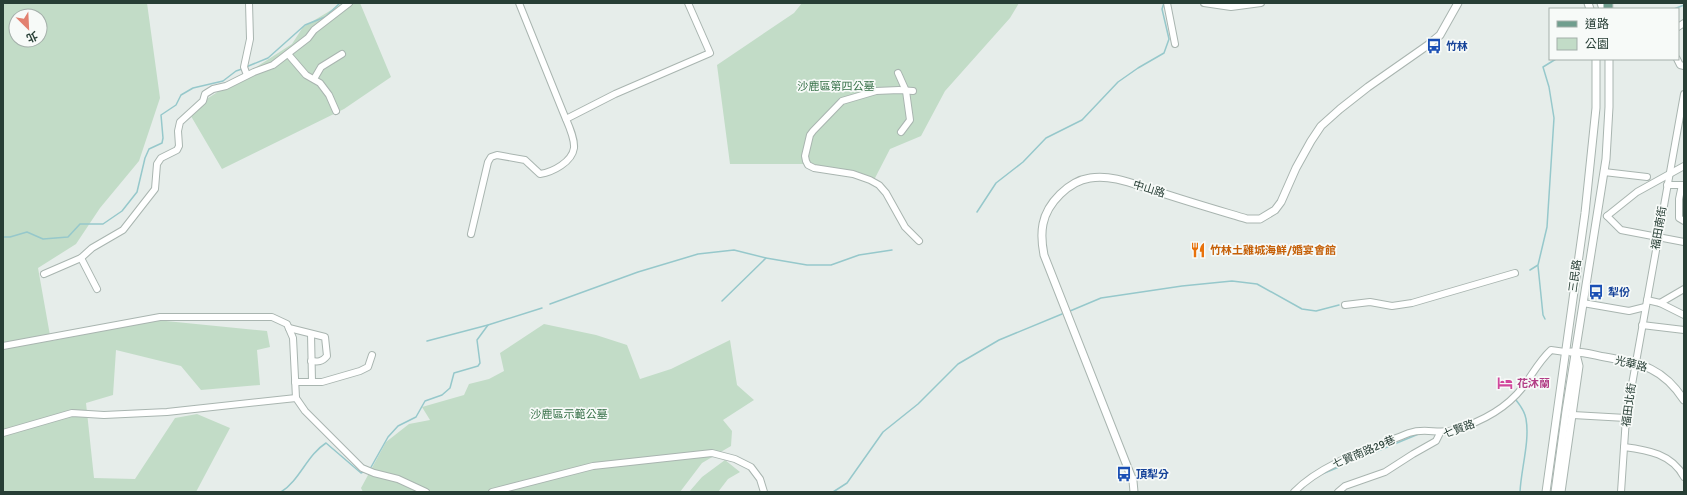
<svg xmlns="http://www.w3.org/2000/svg" width="1687" height="495" font-family="Signika,'Noto Sans TC',sans-serif">
<style>
.green{fill:#c2dcc7;fill-rule:evenodd}
.lines{fill:none;stroke-linecap:round;stroke-linejoin:round}
.stream{stroke:#96c8cb;stroke-width:1.5}
.minor-casing{stroke:#a9b5b0;stroke-width:8}
.tertiary-casing{stroke:#a9b5b0;stroke-width:9}
.primary-casing{stroke:#c3c9c6;stroke-width:11}
.minor{stroke:#fff;stroke-width:6}
.tertiary{stroke:#fff;stroke-width:7}
.primary{stroke:#709e8e;stroke-width:9}
.labels{text-anchor:middle;dominant-baseline:central;stroke-width:3.5;stroke-linejoin:round;paint-order:stroke}
.transit-label{font-size:11px;font-weight:bold;fill:#164399;stroke:#f7faf8;text-anchor:start}
.park-label{font-size:11px;fill:#367047;stroke:#f7faf8}
.street-label{font-size:11px;fill:#273e35;stroke:#f7faf8}
.food-label{font-size:11px;font-weight:bold;fill:#c56008;stroke:#f7faf8;text-anchor:start}
.hotel-label{font-size:11px;font-weight:bold;fill:#b23c85;stroke:#f7faf8;text-anchor:start}
</style>
<rect width="100%" height="100%" fill="#e6edea"/>
<g class="green">
<path d="M3 3H147L160 98 139 161 100 208 76 244 38 268 51 341 156 320 267 331 270 347 257 350 260 385 201 390 181 366 116 350 113 395 86 403 94 478 135 479 175 418 197 414 230 428 196 492H3ZM16 16H40V40H16Z"/>
<path d="M343 3H360L391 77 344 109 222 169 188 111 292 44 303 27Z"/>
<path d="M802 3H1019L1010 18 945 91 921 136 890 149 874 180 804 164H730L717 65 794 13Z"/>
<path d="M544 324 596 335 627 345 640 379 671 369 730 340 737 385 754 400 723 420 732 431 731 446 702 463 680 492H363L361 488 386 442 409 424 430 420 422 407 464 395 469 384 489 379 504 371 500 353Z"/>
<path d="M725 460 740 472 728 479 718 492H689L702 477Z"/>
</g>
<g class="lines">
<g class="stream">
<path d="M1674 9 1684 5"/>
<path d="M246 67 268 58 305 25 325 17 340 3"/>
<path d="M977 212 996 183 1023 162 1046 138 1082 120 1118 82 1138 68 1164 53 1169 39 1162 9 1164 3"/>
<path d="M3 237H10L27 232 43 239 68 237 80 224H103L122 211 137 192 145 158 149 149 162 143 163 138 161 115 176 105 181 95 193 88 223 81 236 71 242 69"/>
<path d="M1538 266 1543 315 1545 319"/>
<path d="M1530 270 1538 265 1547 227 1554 118 1549 87 1543 67 1556 59"/>
<path d="M722 301 766 258"/>
<path d="M550 304 638 272 698 254 734 250 766 258 807 265H831L859 255 892 250"/>
<path d="M1070 311 1101 298 1182 286 1232 281 1257 284 1302 309 1316 311 1339 305"/>
<path d="M427 341 488 325 542 308"/>
<path d="M1516 400C1520 405 1525 412 1526 419 1530 441 1521 469 1520 492"/>
<path d="M370 469 388 437 398 426 416 417 425 401 442 395 450 388 454 373 478 366 480 363 477 340 488 325"/>
<path d="M1322 474 1421 433"/>
<path d="M281 492C300 480 307 455 326 443L361 473 363 472"/>
<path d="M833 492 847 483 883 432 918 404 958 364 999 340 1062 314"/>
</g>
<g class="minor-casing">
<g id="minor">
<path d="M1167 3 1175 44"/>
<path d="M1204 3 1231 7 1261 3"/>
<path d="M1678 27 1684 23"/>
<path d="M288 54 306 75 320 83 329 95 336 111"/>
<path d="M1677 59 1680 65 1684 66"/>
<path d="M898 73 906 91 910 120 901 132"/>
<path d="M247 75 244 67 250 39 249 3"/>
<path d="M314 79 321 67 342 54"/>
<path d="M913 91 899 90 876 91 842 101 813 131 810 135 805 156 806 161 808 165 814 168 853 174 870 180 879 185 886 193 905 227 919 241"/>
<path d="M566 119 615 94 710 53 688 3"/>
<path d="M1604 172 1647 177"/>
<path d="M1667 185H1684"/>
<path d="M1682 185 1679 199V218L1684 221"/>
<path d="M1607 216 1637 192 1684 166"/>
<path d="M1607 216 1621 230 1684 242"/>
<path d="M471 234 488 162 491 157 497 155 525 160 540 174C553 172 572 162 574 148 575 137 567 122 563 112L519 3"/>
<path d="M81 258 97 289"/>
<path d="M44 274 81 258 92 248 123 230 155 189 157 164 161 158 177 150 179 146 178 131 180 122 203 101 205 94 213 89 226 86 254 72 273 65 308 38 314 30 349 3"/>
<path d="M1647 300 1660 303 1684 315"/>
<path d="M1583 303 1629 311 1645 307"/>
<path d="M1660 303 1684 289"/>
<path d="M1345 305 1370 302 1392 306 1412 303 1515 273"/>
<path d="M1642 325 1684 330"/>
<path d="M289 328 325 337 327 356C322 362 318 362 311 361"/>
<path d="M311 334 312 381"/>
<path d="M3 346 160 317H272L287 324 293 338 296 398"/>
<path d="M295 382H322L360 371 368 367 372 355"/>
<path d="M1573 415 1626 418"/>
<path d="M3 433 72 413 104 415 167 412 296 398 305 411 362 468 374 473 398 479 426 492"/>
<path d="M1624 447C1648 450 1672 454 1684 477"/>
<path d="M492 492 593 466 712 453 735 459 751 467 760 479 764 492"/>
<path d="M1294 492C1322 463 1372 448 1409 433 1427 427 1437 435 1454 430 1481 422 1505 410 1523 387 1532 375 1539 361 1551 350L1565 352"/>
<path d="M1338 492 1345 486 1385 472 1413 454 1436 441 1440 433"/>
<path d="M1621 492 1626 418 1684 94"/>
</g>
</g>
<g class="tertiary-casing">
<g id="tertiary">
<path d="M1588 3 1590 9"/>
<path d="M1601 3 1603 9"/>
<path d="M1571 352C1582 351 1594 355 1605 357 1642 364 1662 367 1684 400"/>
<path d="M1134 492 1133 481 1044 255C1042 245 1041 234 1043 224 1047 203 1069 181 1090 178 1112 174 1136 185 1156 191 1186 201 1217 210 1247 219H1260L1275 210 1281 202 1296 168 1311 141 1321 126 1340 109 1368 87 1428 45 1440 35 1458 3"/>
<path d="M1546 492 1585 213 1596 108V59"/>
<path d="M1555 492 1566 411 1606 159 1609 107V59"/>
<path d="M1561 492 1579 366 1576 354"/>
</g>
</g>
<g class="primary-casing">
<path id="primary" d="M1608 3V9"/>
</g>
<use href="#minor" class="minor"/>
<use href="#tertiary" class="tertiary"/>
<use href="#primary" class="primary"/>
</g>
<defs>
<g id="bus-bare" transform="scale(1.2)"><path d="M-5-6H5V4H4V6H2V4H-2V6H-4V4H-5ZM-3.5-4V0h7V-4ZM-3.5 1.2v1.5H-2V1.2ZM2 1.2v1.5H3.5V1.2Z" fill="#1a4fb4" stroke="#f7faf8" stroke-width="2.5" paint-order="stroke"/></g>
<g id="restaurant-bare" transform="scale(1.2)"><path d="M-5-6h1v4h1v-4h1v4h1v-4h1v5L-1.5 .5V6h-2V.5L-5-1ZM5-6V6H3V1.5H1.5Q1.5-4 5-6Z" fill="#e8710a" stroke="#f7faf8" stroke-width="2.5" paint-order="stroke"/></g>
<g id="hotel-bare" transform="scale(1.2)"><path d="M-6-4.5h1.5V1H6V5H4.5V3h-9V5H-6ZM-4 0a1.8 1.8 0 1 1 3.6 0ZM.5 0V-2.5h3Q6-2.5 6 0Z" fill="#d1479c" stroke="#f7faf8" stroke-width="2.5" paint-order="stroke"/></g>
</defs>
<g fill-rule="evenodd">
<use href="#bus-bare" x="1434" y="46"/>
<use href="#restaurant-bare" x="1198" y="250"/>
<use href="#bus-bare" x="1596" y="292"/>
<use href="#hotel-bare" x="1505" y="383"/>
<use href="#bus-bare" x="1124" y="474"/>
</g>
<g class="labels">
<g class="transit-label">
<text x="1446" y="46">竹林</text>
<text x="1608" y="292">犁份</text>
<text x="1136" y="474">頂犁分</text>
</g>
<g class="park-label">
<text x="836" y="86">沙鹿區第四公墓</text>
<text x="569" y="414">沙鹿區示範公墓</text>
</g>
<g class="street-label">
<text transform="translate(1149 189) rotate(17)">中山路</text>
<text transform="translate(1659 228) rotate(-80)">福田南街</text>
<text transform="translate(1575 276) rotate(-82)">三民路</text>
<text transform="translate(1631 364) rotate(14)">光華路</text>
<text transform="translate(1629 405) rotate(-82)">福田北街</text>
<text transform="translate(1459 429) rotate(-20)">七賢路</text>
<text transform="translate(1364 452) rotate(-23)">七賢南路29巷</text>
</g>
<g class="food-label">
<text x="1210" y="250">竹林土雞城海鮮/婚宴會館</text>
</g>
<g class="hotel-label">
<text x="1517" y="383">花沐蘭</text>
</g>
</g>
<rect width="1687" height="495" fill="none" stroke="#273e35" stroke-width="8"/>
<rect x="1549" y="8" width="130" height="52" fill="#f7faf8" stroke="#a4afaa"/>
<rect x="1557" y="21" width="20" height="6" fill="#709e8e" stroke="#a4afaa"/>
<text x="1585" y="28" font-size="12" fill="#273e35">道路</text>
<rect x="1557" y="38" width="20" height="12" fill="#c2dcc7" stroke="#a4afaa"/>
<text x="1585" y="48" font-size="12" fill="#273e35">公園</text>
<g transform="translate(28 28) rotate(156)"><circle r="19" fill="#f7faf8" stroke="#a4afaa"/>
<path d="M0-3L7 15L0 10L-7 15Z" fill="#e28170"/>
<text y="-6" font-size="11" font-weight="bold" text-anchor="middle" fill="#273e35">北</text>
</g>
</svg>
